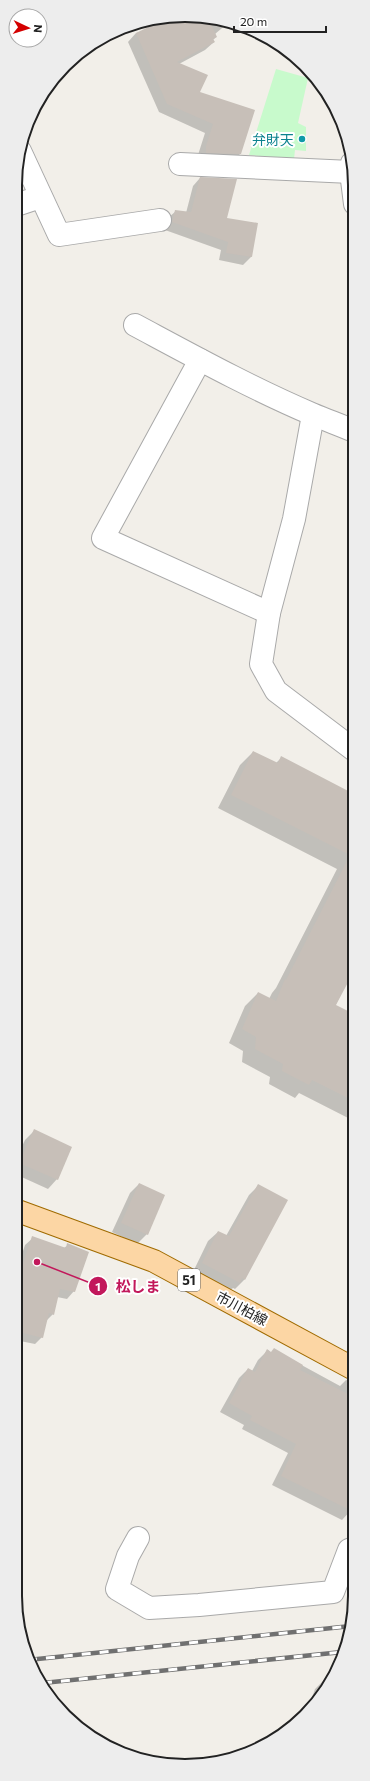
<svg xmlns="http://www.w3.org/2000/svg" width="370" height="1781" font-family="Commissioner,'Noto Sans JP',sans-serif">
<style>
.park{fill:#c8facc}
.shadow{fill:#0003}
.building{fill:#c7bfb8}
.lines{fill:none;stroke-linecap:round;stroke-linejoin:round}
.minor-casing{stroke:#a9a9a9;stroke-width:24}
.major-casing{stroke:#a06b00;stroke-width:24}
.minor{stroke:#fff;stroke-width:22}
.major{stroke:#fcd6a4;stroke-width:22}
.rail-casing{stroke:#707070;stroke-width:4.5}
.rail{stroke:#fff;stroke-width:3;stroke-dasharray:9;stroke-linecap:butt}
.culture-dot{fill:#0f9aa8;stroke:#fff;stroke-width:1.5}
.labels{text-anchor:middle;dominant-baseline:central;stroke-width:4;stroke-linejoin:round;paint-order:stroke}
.shield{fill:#fff;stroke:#646464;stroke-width:1}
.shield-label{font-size:13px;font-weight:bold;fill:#222}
.culture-label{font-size:14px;fill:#0d838f;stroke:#fff;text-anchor:end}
.street-label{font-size:14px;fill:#222;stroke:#fff}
.rim{fill:none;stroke:#222;stroke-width:2}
.leader{fill:none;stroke:#c2185b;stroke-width:1.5}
.callout-dot{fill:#c2185b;stroke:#fff;stroke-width:1.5}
.mark-label{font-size:12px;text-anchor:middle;font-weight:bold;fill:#fff}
.callout-label{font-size:15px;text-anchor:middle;font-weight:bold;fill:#c2185b;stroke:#fff;stroke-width:4;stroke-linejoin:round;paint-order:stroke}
</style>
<rect width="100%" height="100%" fill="#f2efe9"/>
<path class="park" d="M276 69 308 78 298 123 306 127V151L295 150 294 159 249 155Z"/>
<g class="shadow">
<path d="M207 16 228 23 215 34 216 37 213 40 214 42 205 50 179 64 240 154 232 162 198 155 205 133 159 112 128 42 136 33Z"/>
<path d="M200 178 226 219 257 224 251 257 243 265 219 260 221 250 165 230 168 218 176 211 186 213 193 186Z"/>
<path d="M253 752 276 763 281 758 354 795V968L335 1006 354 1016V1121L299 1093 295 1098 269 1084 270 1077 242 1062 243 1051 229 1043 245 1006 258 993 269 999 272 993 276 988 337 869 218 808 240 765Z"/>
<path d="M34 1131 57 1179 48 1189 15 1174V1161L25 1140Z"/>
<path d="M139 1184 147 1234 137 1244 112 1232 130 1193Z"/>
<path d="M258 1186 286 1201 244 1280 235 1289 233 1288 229 1291 193 1272 208 1241 218 1232 226 1236 249 1195Z"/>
<path d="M15 1225H17L15 1232Z"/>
<path d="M33 1238 64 1248 68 1245 74 1291 67 1299 57 1297 53 1314 46 1321 42 1337 35 1344 15 1340V1275L25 1245Z"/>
<path d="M354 1346V1370L346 1365Z"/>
<path d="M268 1350 271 1353 274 1350 340 1386 346 1380 354 1382V1507L342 1520 272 1485 288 1453 242 1429 244 1425 220 1412 239 1378 248 1369 252 1371 258 1360Z"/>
<path d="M324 1680 331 1683 297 1724 293 1726 298 1714 306 1705 309 1706 315 1689Z"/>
</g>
<g class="building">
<path d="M207 16 217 37 213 39 215 42 177 62 208 75 200 92 255 110 241 154 206 153V146L213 124 167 104 136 33 165 19Z"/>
<path d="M200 177 237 179 227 218 258 223 252 257 226 253 228 242 172 222 175 210 191 212Z"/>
<path d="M253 751 278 763 281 756 354 794V971L336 1005 354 1014V1101L312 1080 309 1085 282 1071 283 1064 255 1049 256 1037 242 1029 258 992 276 1001 285 979 286 980 350 855 231 795Z"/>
<path d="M34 1129 72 1147 58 1180 19 1163Z"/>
<path d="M139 1183 165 1195 148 1235 121 1223Z"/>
<path d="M258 1184 288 1200 245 1280 242 1278 240 1283 202 1263 218 1231 229 1236Z"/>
<path d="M32 1236 66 1248 67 1243 89 1252 75 1292 60 1289 54 1315 49 1313 43 1338 15 1331V1288Z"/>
<path d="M274 1348 303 1365 300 1370 354 1397V1512L281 1476 296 1444 250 1420 252 1416 229 1403 248 1368 255 1372 267 1349 271 1352Z"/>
</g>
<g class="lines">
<g class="minor-casing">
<g id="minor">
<path d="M20 151 59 235 160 220"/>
<path d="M352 163 351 172 355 204"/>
<path d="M180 164 351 172"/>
<path d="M16 205 40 197"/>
<path d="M135 325C193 356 251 388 312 414 326 420 340 425 354 431"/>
<path d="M200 360 103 538 269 613"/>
<path d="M313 415 294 519 269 613 261 664 276 691 354 750"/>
<path d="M138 1538 128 1556 117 1589 149 1608 199 1605 333 1592 349 1550 354 1548"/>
</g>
</g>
<g class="major-casing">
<path id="major" d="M15 1210 154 1261 354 1369"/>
</g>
<use href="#minor" class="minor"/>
<use href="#major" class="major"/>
<g class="rail-casing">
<g id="rail">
<path d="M28 1660 351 1626"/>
<path d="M43 1683 342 1652"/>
</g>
</g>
<use href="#rail" class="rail"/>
</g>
<circle class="culture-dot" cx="302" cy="139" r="4"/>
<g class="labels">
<rect class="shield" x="178" y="1269" width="22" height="22" rx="3"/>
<g class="shield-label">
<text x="189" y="1280">51</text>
</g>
<g class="culture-label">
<text x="294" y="139">弁財天</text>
</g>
<g class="street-label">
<text transform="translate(242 1308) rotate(28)">市川柏線</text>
</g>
</g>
<path d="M0 0H370V1781H0ZM185 22H185A163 163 0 0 1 348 185V1596A163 163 0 0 1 185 1759H185A163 163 0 0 1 22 1596V185A163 163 0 0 1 185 22Z" fill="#ededed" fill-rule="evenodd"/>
<path class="rim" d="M185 22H185A163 163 0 0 1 348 185V1596A163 163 0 0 1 185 1759H185A163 163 0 0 1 22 1596V185A163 163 0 0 1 185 22Z"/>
<path class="leader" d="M37 1262L98 1286"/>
<g class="callout-dot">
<circle cx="37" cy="1262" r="4"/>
<circle cx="98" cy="1286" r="10"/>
</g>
<g class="mark-label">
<text x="98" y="1291">1</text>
</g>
<g class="callout-label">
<text x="138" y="1292">松しま</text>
</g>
<g transform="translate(28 28) rotate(94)"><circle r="19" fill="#ffffff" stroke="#a7a7a7"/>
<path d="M0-3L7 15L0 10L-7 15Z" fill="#d40000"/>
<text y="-6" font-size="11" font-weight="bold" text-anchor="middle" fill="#222222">N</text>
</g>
<path d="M234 26v6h92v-6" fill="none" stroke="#222222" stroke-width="2"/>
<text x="240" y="26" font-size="12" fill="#222222" stroke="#ffffff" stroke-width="3" paint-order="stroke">20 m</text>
</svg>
